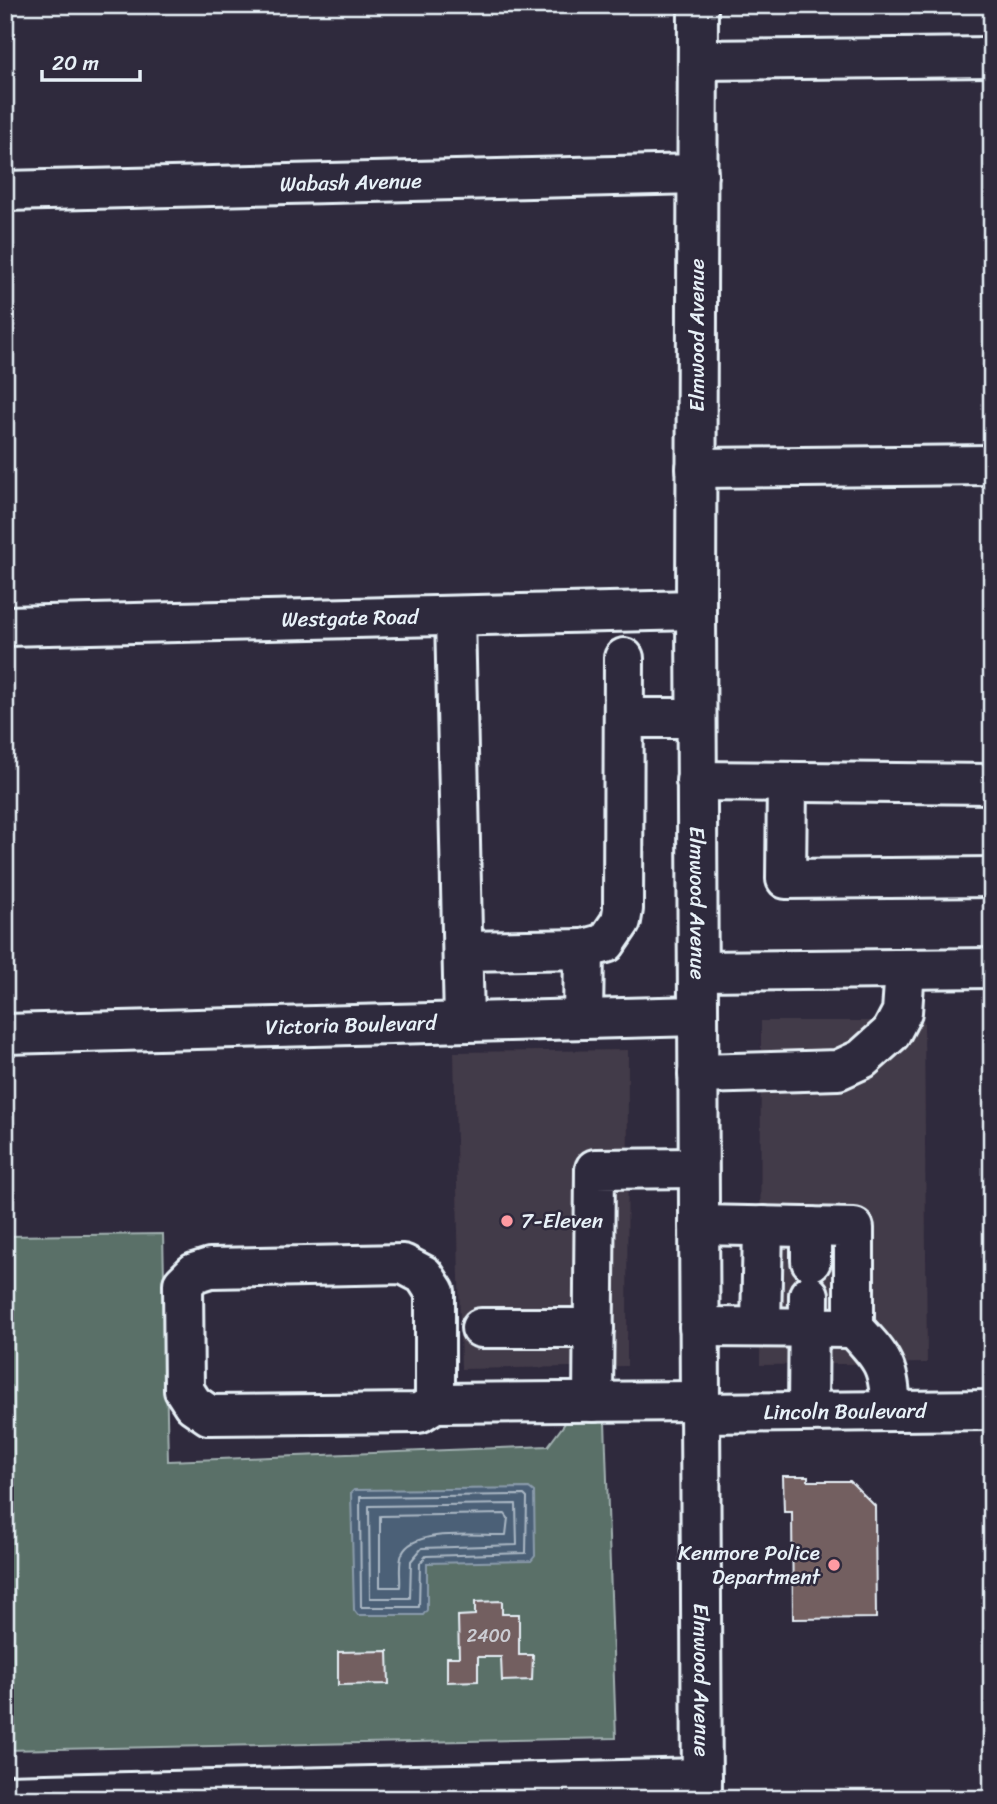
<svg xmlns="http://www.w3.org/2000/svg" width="997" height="1804" font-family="Sriracha,sans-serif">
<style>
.built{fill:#433a48}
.green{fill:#5a6f68;stroke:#a1b0b0;stroke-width:2}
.water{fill:#4c6177;stroke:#8a9bab;stroke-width:2}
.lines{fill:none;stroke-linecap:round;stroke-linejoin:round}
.shore{stroke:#aab7c4;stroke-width:2}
.building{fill:#735e60;stroke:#e8f1f8;stroke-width:2}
.minor-casing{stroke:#e8f1f8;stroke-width:44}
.minor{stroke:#2f2a3d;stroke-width:38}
.poi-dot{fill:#ff9aa2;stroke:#2f2a3d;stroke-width:2.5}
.labels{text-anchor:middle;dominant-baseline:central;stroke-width:5;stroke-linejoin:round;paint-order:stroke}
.number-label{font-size:18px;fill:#cbccd2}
.street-label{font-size:21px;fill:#e8f1f8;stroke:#2f2a3d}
.poi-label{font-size:21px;fill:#e8f1f8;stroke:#2f2a3d;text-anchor:start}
</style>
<rect width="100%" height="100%" fill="#2f2a3d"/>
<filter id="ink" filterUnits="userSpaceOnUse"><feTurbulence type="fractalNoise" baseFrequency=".0143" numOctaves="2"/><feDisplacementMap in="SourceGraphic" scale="14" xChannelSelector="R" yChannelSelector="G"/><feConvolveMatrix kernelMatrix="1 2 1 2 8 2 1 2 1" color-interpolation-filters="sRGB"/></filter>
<g filter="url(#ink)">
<g class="built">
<path d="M761 1021H924L927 1363 760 1365Z"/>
<path d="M628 1050 627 1366 461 1369 454 1052Z"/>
</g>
<path class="green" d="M163 1234 168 1461 548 1446 566 1422H605L616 1738 5 1750V1236Z"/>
<path class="water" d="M529 1488 534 1492 535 1556 531 1561 427 1563V1610L423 1615H358L354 1610 351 1493 354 1490Z"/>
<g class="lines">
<g class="shore">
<path d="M524 1495 527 1498 526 1553 426 1556 420 1563 419 1607H361L360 1497Z"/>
<path d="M516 1504 517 1545 422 1548 411 1561 410 1598H370L369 1506Z"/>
<path d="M505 1514 508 1518 506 1535C480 1536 413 1527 402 1554 398 1565 401 1577 400 1587H380V1516Z"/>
</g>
</g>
<g class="building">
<path d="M783 1476H808V1481H850L875 1506 876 1618 793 1619 792 1512H784Z"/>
<path d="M502 1601V1614H519V1655H533L532 1680 502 1681 501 1657H478V1681L447 1682V1657H459L458 1616 475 1615V1602Z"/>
<path d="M388 1651 389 1684 338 1685V1652Z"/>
</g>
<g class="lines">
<g class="minor-casing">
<g id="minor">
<path id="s1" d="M698 5 696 610 702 1799"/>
<path d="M698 60 992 57"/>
<path id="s2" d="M5 191 698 174"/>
<path d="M696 468 992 465"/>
<path d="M455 616 464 1022"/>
<path id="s3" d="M5 626 696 610"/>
<path d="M624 718H696"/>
<path d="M696 781 992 784"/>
<path d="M787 782 786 879 992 877"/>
<path d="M584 949 606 943 621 921 623 909 624 658"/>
<path d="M463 951 584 949 583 1018"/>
<path d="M698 971 992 968"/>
<path id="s4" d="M5 1034 698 1016"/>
<path d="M698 1074 838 1070 862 1059 891 1033 902 1012 905 969"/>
<path d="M699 1225 854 1228V1328L699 1327"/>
<path d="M811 1261V1227"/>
<path d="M761 1327 763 1226"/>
<path d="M481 1328H594"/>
<path d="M854 1328C884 1360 889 1366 891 1411"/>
<path d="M593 1402 595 1169 698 1168"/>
<path d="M435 1403 419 1413 209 1415 193 1404 184 1390 183 1284 194 1273 210 1268 403 1264 424 1275 435 1292V1403L700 1401"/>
<path d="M808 1411 809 1295"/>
<path id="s5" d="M700 1413 992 1410"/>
<path d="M5 1795 702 1778"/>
</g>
</g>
<use href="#minor" class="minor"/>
</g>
</g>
<g class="poi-dot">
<circle cx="507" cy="1221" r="7"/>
<circle cx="834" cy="1565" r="7"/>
</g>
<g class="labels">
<g class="number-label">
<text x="489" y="1636">2400</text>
</g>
<g class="street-label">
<text stroke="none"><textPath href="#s2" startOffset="346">Wabash Avenue</textPath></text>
<text transform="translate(697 335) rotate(-90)">Elmwood Avenue</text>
<text stroke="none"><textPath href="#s3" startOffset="345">Westgate Road</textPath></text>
<text stroke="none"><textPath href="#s1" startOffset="898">Elmwood Avenue</textPath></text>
<text stroke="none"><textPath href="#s4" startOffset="346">Victoria Boulevard</textPath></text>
<text stroke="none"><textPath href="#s5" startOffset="145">Lincoln Boulevard</textPath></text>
<text stroke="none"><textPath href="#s1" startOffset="1675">Elmwood Avenue</textPath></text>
</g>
<g class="poi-label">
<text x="521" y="1221">7-Eleven</text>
<text x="820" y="1553" text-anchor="end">Kenmore Police<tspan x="820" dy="24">Department</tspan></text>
</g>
</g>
<rect width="997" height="1804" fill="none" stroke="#2f2a3d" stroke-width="28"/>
<rect x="14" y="14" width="969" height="1776" fill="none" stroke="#e8f1f8" stroke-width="2.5" filter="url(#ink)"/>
<path d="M42 70v10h98v-10" fill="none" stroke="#e8f1f8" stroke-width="3.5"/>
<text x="52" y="70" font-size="21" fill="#e8f1f8" stroke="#2f2a3d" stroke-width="5" paint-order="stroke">20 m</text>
</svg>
